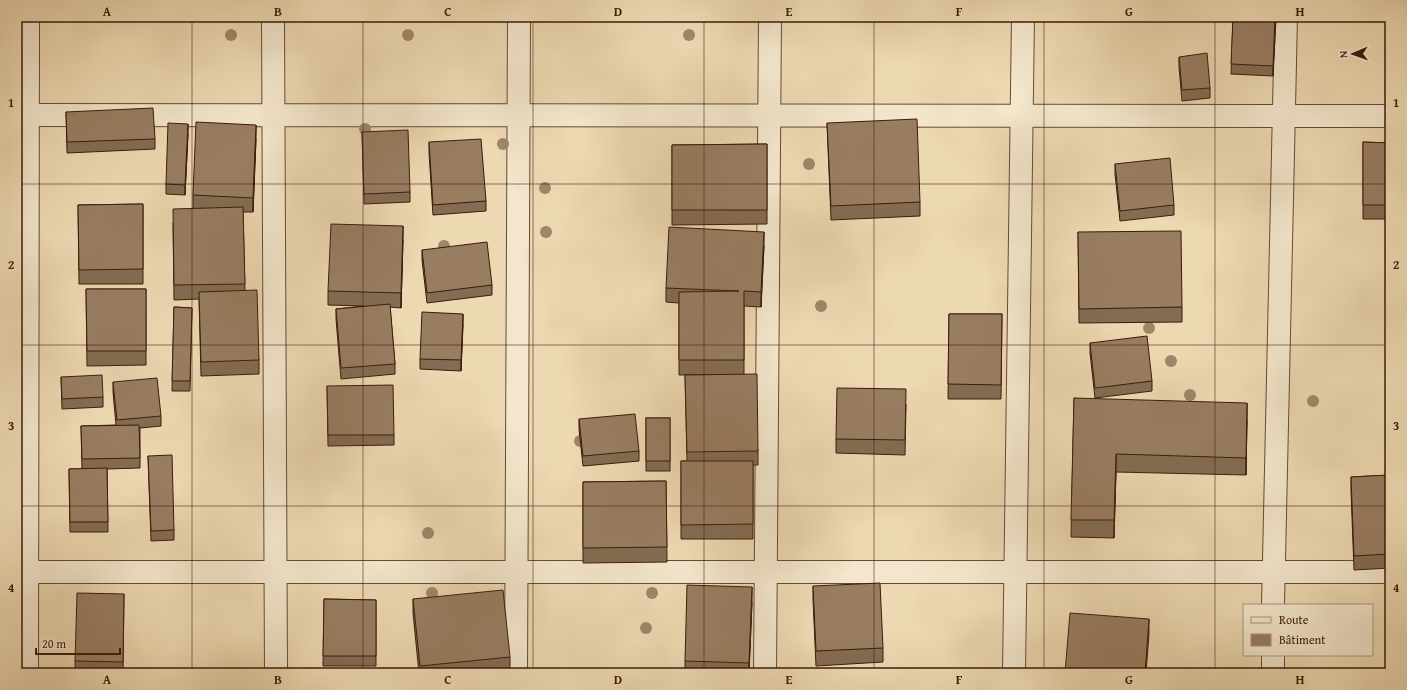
<svg xmlns="http://www.w3.org/2000/svg" width="1407" height="690" font-family="'Gentium Book Plus',serif">
<style>
.lines{fill:none;stroke-linecap:round;stroke-linejoin:round}
.street-casing{stroke:#684a34;stroke-width:24}
.street{stroke:#f3e6cc;stroke-width:22}
.tree{fill:#9f8669}
.wall{fill:#836c53;stroke:#3c1b0b}
.shaded-wall{fill:#6a5844;stroke:#3c1b0b}
.building{fill:#987d61;stroke:#3c1b0b}
.grid{fill:none;stroke:#3c1b0b;stroke-width:1;stroke-opacity:0.55}
.neatline{fill:none;stroke:#3c1b0b;stroke-width:1.5}
.grid-label{font-size:13px;text-anchor:middle;font-weight:bold;fill:#3c1b0b}
</style>
<rect width="100%" height="100%" fill="#ecd8b1"/>
<filter id="stains"><feTurbulence type="fractalNoise" baseFrequency=".005" numOctaves="4"/><feColorMatrix values="0 0 0 0 .2 0 0 0 0 .09 0 0 0 0 .02 0 0 0 .5 -.17"/></filter>
<radialGradient id="worn" r=".72"><stop offset=".6" stop-color="#630" stop-opacity="0"/><stop offset="1" stop-color="#630" stop-opacity=".3"/></radialGradient>
<g class="lines">
<g class="street-casing">
<g id="street">
<path d="M273 17 276 673"/>
<path d="M17 115 1390 116"/>
<path d="M27 572H1390"/>
<path d="M1273 605 1286 17"/>
<path d="M27 673 28 17"/>
<path d="M516 673 519 17"/>
<path d="M765 673 770 17"/>
<path d="M1014 673 1023 17"/>
<path d="M1273 673V655"/>
</g>
</g>
<use href="#street" class="street"/>
</g>
<g class="tree">
<circle cx="231" cy="35" r="6"/>
<circle cx="408" cy="35" r="6"/>
<circle cx="689" cy="35" r="6"/>
<circle cx="365" cy="129" r="6"/>
<circle cx="503" cy="144" r="6"/>
<circle cx="809" cy="164" r="6"/>
<circle cx="545" cy="188" r="6"/>
<circle cx="546" cy="232" r="6"/>
<circle cx="444" cy="246" r="6"/>
<circle cx="821" cy="306" r="6"/>
<circle cx="1149" cy="328" r="6"/>
<circle cx="1171" cy="361" r="6"/>
<circle cx="1190" cy="395" r="6"/>
<circle cx="1313" cy="401" r="6"/>
<circle cx="580" cy="441" r="6"/>
<circle cx="428" cy="533" r="6"/>
<circle cx="432" cy="593" r="6"/>
<circle cx="652" cy="593" r="6"/>
<circle cx="646" cy="628" r="6"/>
</g>
<g class="wall">
<path d="M1233 17H1276L1273 76 1231 74Z"/>
<path d="M1179 57 1210 88V98L1182 101 1179 67Z"/>
<path d="M66 112 155 139V149L67 153Z"/>
<path d="M827 123 920 202V216L831 220Z"/>
<path d="M362 132 410 192V202L364 204Z"/>
<path d="M188 134 185 195 166 194V184Z"/>
<path d="M256 139 253 212H243L245 291 259 360V374L201 376 199 299 174 300 173 223 193 208V195Z"/>
<path d="M429 142 486 201V211L433 215 429 153Z"/>
<path d="M1363 142 1390 143V219H1363Z"/>
<path d="M767 144V224L672 225V145Z"/>
<path d="M1115 164 1174 205V215L1120 221 1115 174Z"/>
<path d="M143 204V284H79L78 205Z"/>
<path d="M1078 232 1182 307V322L1079 323Z"/>
<path d="M403 240 401 308 390 307 395 364V374L341 379 336 319V309L363 306 328 305V291Z"/>
<path d="M764 246 761 307 744 306V374L758 451V465H753V539H681V461H687L685 375H718H679V303L666 302V288Z"/>
<path d="M422 250 492 285V295L427 303 422 260Z"/>
<path d="M86 289H146V365L87 366Z"/>
<path d="M174 307 192 308 190 391H172Z"/>
<path d="M949 314H1002L1001 399H948Z"/>
<path d="M463 324 461 371 420 369V359Z"/>
<path d="M1090 343 1152 381V391L1095 398 1090 353Z"/>
<path d="M61 377 103 397V407L62 409Z"/>
<path d="M113 382 161 416V426L140 428V468L107 469 108 532H70L69 469H82L81 426 116 425 113 392Z"/>
<path d="M327 386 394 435V445L328 446Z"/>
<path d="M1074 398 1247 420 1246 475 1116 472 1114 538 1071 537Z"/>
<path d="M906 404 905 455 836 453V439Z"/>
<rect x="646" y="418" width="24" height="53"/>
<path d="M579 419 639 451V461L583 466 579 429Z"/>
<path d="M148 456 174 530V540L151 541Z"/>
<path d="M1390 475V568L1354 570 1351 491V477Z"/>
<path d="M666 481 667 562 583 563V482Z"/>
<path d="M813 586 883 648V662L816 666 813 600Z"/>
<path d="M124 594 123 672 75 671V661Z"/>
<path d="M324 599 376 600V666H323Z"/>
<path d="M413 599 510 657V672L495 673H419L413 613Z"/>
<path d="M752 602 749 673H685V661Z"/>
</g>
<g class="shaded-wall">
<path d="M1275 17H1276L1273 76V66Z"/>
<path d="M188 124V134L185 195V185Z"/>
<path d="M256 125V139L253 212V198Z"/>
<path d="M403 226V240L401 308V293Z"/>
<path d="M764 232V246L761 307V292Z"/>
<path d="M463 314V324L461 371V360Z"/>
<path d="M1247 403V420L1246 475V458Z"/>
<path d="M1116 454V472L1114 538V520Z"/>
<path d="M752 587V602L749 673V663Z"/>
<path d="M1149 619V634L1146 673H1145Z"/>
</g>
<g class="building">
<path d="M1233 17H1275L1273 66 1231 64Z"/>
<path d="M1207 53 1210 88 1182 90 1179 57Z"/>
<path d="M153 108 155 139 67 142 66 112Z"/>
<path d="M917 119 920 202 831 206 827 123Z"/>
<path d="M196 122 256 125 253 198 193 195Z"/>
<path d="M168 123 188 124 185 185 166 184Z"/>
<path d="M408 130 410 192 364 194 362 132Z"/>
<path d="M481 139 486 201 433 205 429 142Z"/>
<path d="M1363 142 1390 143V205H1363Z"/>
<path d="M767 144V210H672V145Z"/>
<path d="M1170 158 1174 205 1120 211 1115 164Z"/>
<path d="M143 204V269L79 270 78 205Z"/>
<path d="M243 207 245 284 174 285 173 209Z"/>
<path d="M331 224 403 226 401 293 328 291Z"/>
<path d="M669 227 764 232 761 292 744 291V360H679V292L739 291 666 288Z"/>
<path d="M1181 231 1182 307 1079 309 1078 232Z"/>
<path d="M487 242 492 285 427 293 422 250Z"/>
<path d="M86 289H146V351H87Z"/>
<path d="M257 290 259 360 201 362 199 292Z"/>
<path d="M390 304 395 364 341 368 336 309Z"/>
<path d="M174 307 192 308 190 381H172Z"/>
<path d="M422 312 463 314 461 360 420 359Z"/>
<path d="M949 314H1002L1001 385 948 384Z"/>
<path d="M1147 336 1152 381 1095 388 1090 343Z"/>
<path d="M757 374 758 451 687 452 685 375Z"/>
<path d="M102 375 103 397 62 399 61 377Z"/>
<path d="M157 378 161 416 117 420 113 382Z"/>
<path d="M393 385 394 435H328L327 386Z"/>
<path d="M837 388 906 389 905 440 836 439Z"/>
<path d="M1074 398 1247 403 1246 458 1116 454 1114 520H1071Z"/>
<path d="M635 414 639 451 583 456 579 419Z"/>
<rect x="646" y="418" width="24" height="43"/>
<path d="M139 425 140 458 82 459 81 426Z"/>
<path d="M172 455 174 530 151 531 148 456Z"/>
<path d="M681 461H753V524L681 525Z"/>
<path d="M107 468 108 522H70L69 469Z"/>
<path d="M1390 475V554L1354 556 1351 477Z"/>
<path d="M666 481 667 547 583 548V482Z"/>
<path d="M880 583 883 648 816 651 813 586Z"/>
<path d="M687 585 752 587 749 663 685 661Z"/>
<path d="M503 590 510 657 420 666 413 599Z"/>
<path d="M77 593 124 594 123 662 75 661Z"/>
<path d="M324 599 376 600V656H323Z"/>
<path d="M1070 613 1149 619 1145 673H1065Z"/>
</g>
<path class="grid" d="M192 17V673M363 17V673M533 17V673M704 17V673M874 17V673M1044 17V673M1215 17V673M17 184H1390M17 345H1390M17 506H1390"/>
<rect width="1407" height="690" fill="none" stroke="#ecd8b1" stroke-width="44"/>
<rect x="1243" y="604" width="130" height="52" fill="#f3e6cc" stroke="#aa957f"/>
<rect x="1251" y="617" width="20" height="6" fill="#f3e6cc" stroke="#aa957f"/>
<text x="1279" y="624" font-size="12" fill="#3c1b0b">Route</text>
<rect x="1251" y="634" width="20" height="12" fill="#987d61" stroke="#aa957f"/>
<text x="1279" y="644" font-size="12" fill="#3c1b0b">Bâtiment</text>
<g transform="translate(1353 54) rotate(268)" stroke="#f3e6cc" stroke-width="3" paint-order="stroke">
<path d="M0-3L7 15L0 10L-7 15Z" fill="#3c1b0b"/>
<text y="-6" font-size="11" font-weight="bold" text-anchor="middle" fill="#3c1b0b">N</text>
</g>
<path d="M36 648v6h84v-6" fill="none" stroke="#3c1b0b" stroke-width="2"/>
<text x="42" y="648" font-size="12" fill="#3c1b0b" stroke="#f3e6cc" stroke-width="3" paint-order="stroke">20 m</text>
<rect x="22" y="22" width="1363" height="646" class="neatline"/>
<g class="grid-label">
<text x="107" y="16">A</text>
<text x="278" y="16">B</text>
<text x="448" y="16">C</text>
<text x="618" y="16">D</text>
<text x="789" y="16">E</text>
<text x="959" y="16">F</text>
<text x="1129" y="16">G</text>
<text x="1300" y="16">H</text>
<text x="11" y="107">1</text>
<text x="1396" y="107">1</text>
<text x="11" y="269">2</text>
<text x="1396" y="269">2</text>
<text x="11" y="430">3</text>
<text x="1396" y="430">3</text>
<text x="11" y="592">4</text>
<text x="1396" y="592">4</text>
<text x="107" y="684">A</text>
<text x="278" y="684">B</text>
<text x="448" y="684">C</text>
<text x="618" y="684">D</text>
<text x="789" y="684">E</text>
<text x="959" y="684">F</text>
<text x="1129" y="684">G</text>
<text x="1300" y="684">H</text>
</g>
<rect width="100%" height="100%" filter="url(#stains)"/>
<rect width="100%" height="100%" fill="url(#worn)"/>
</svg>
